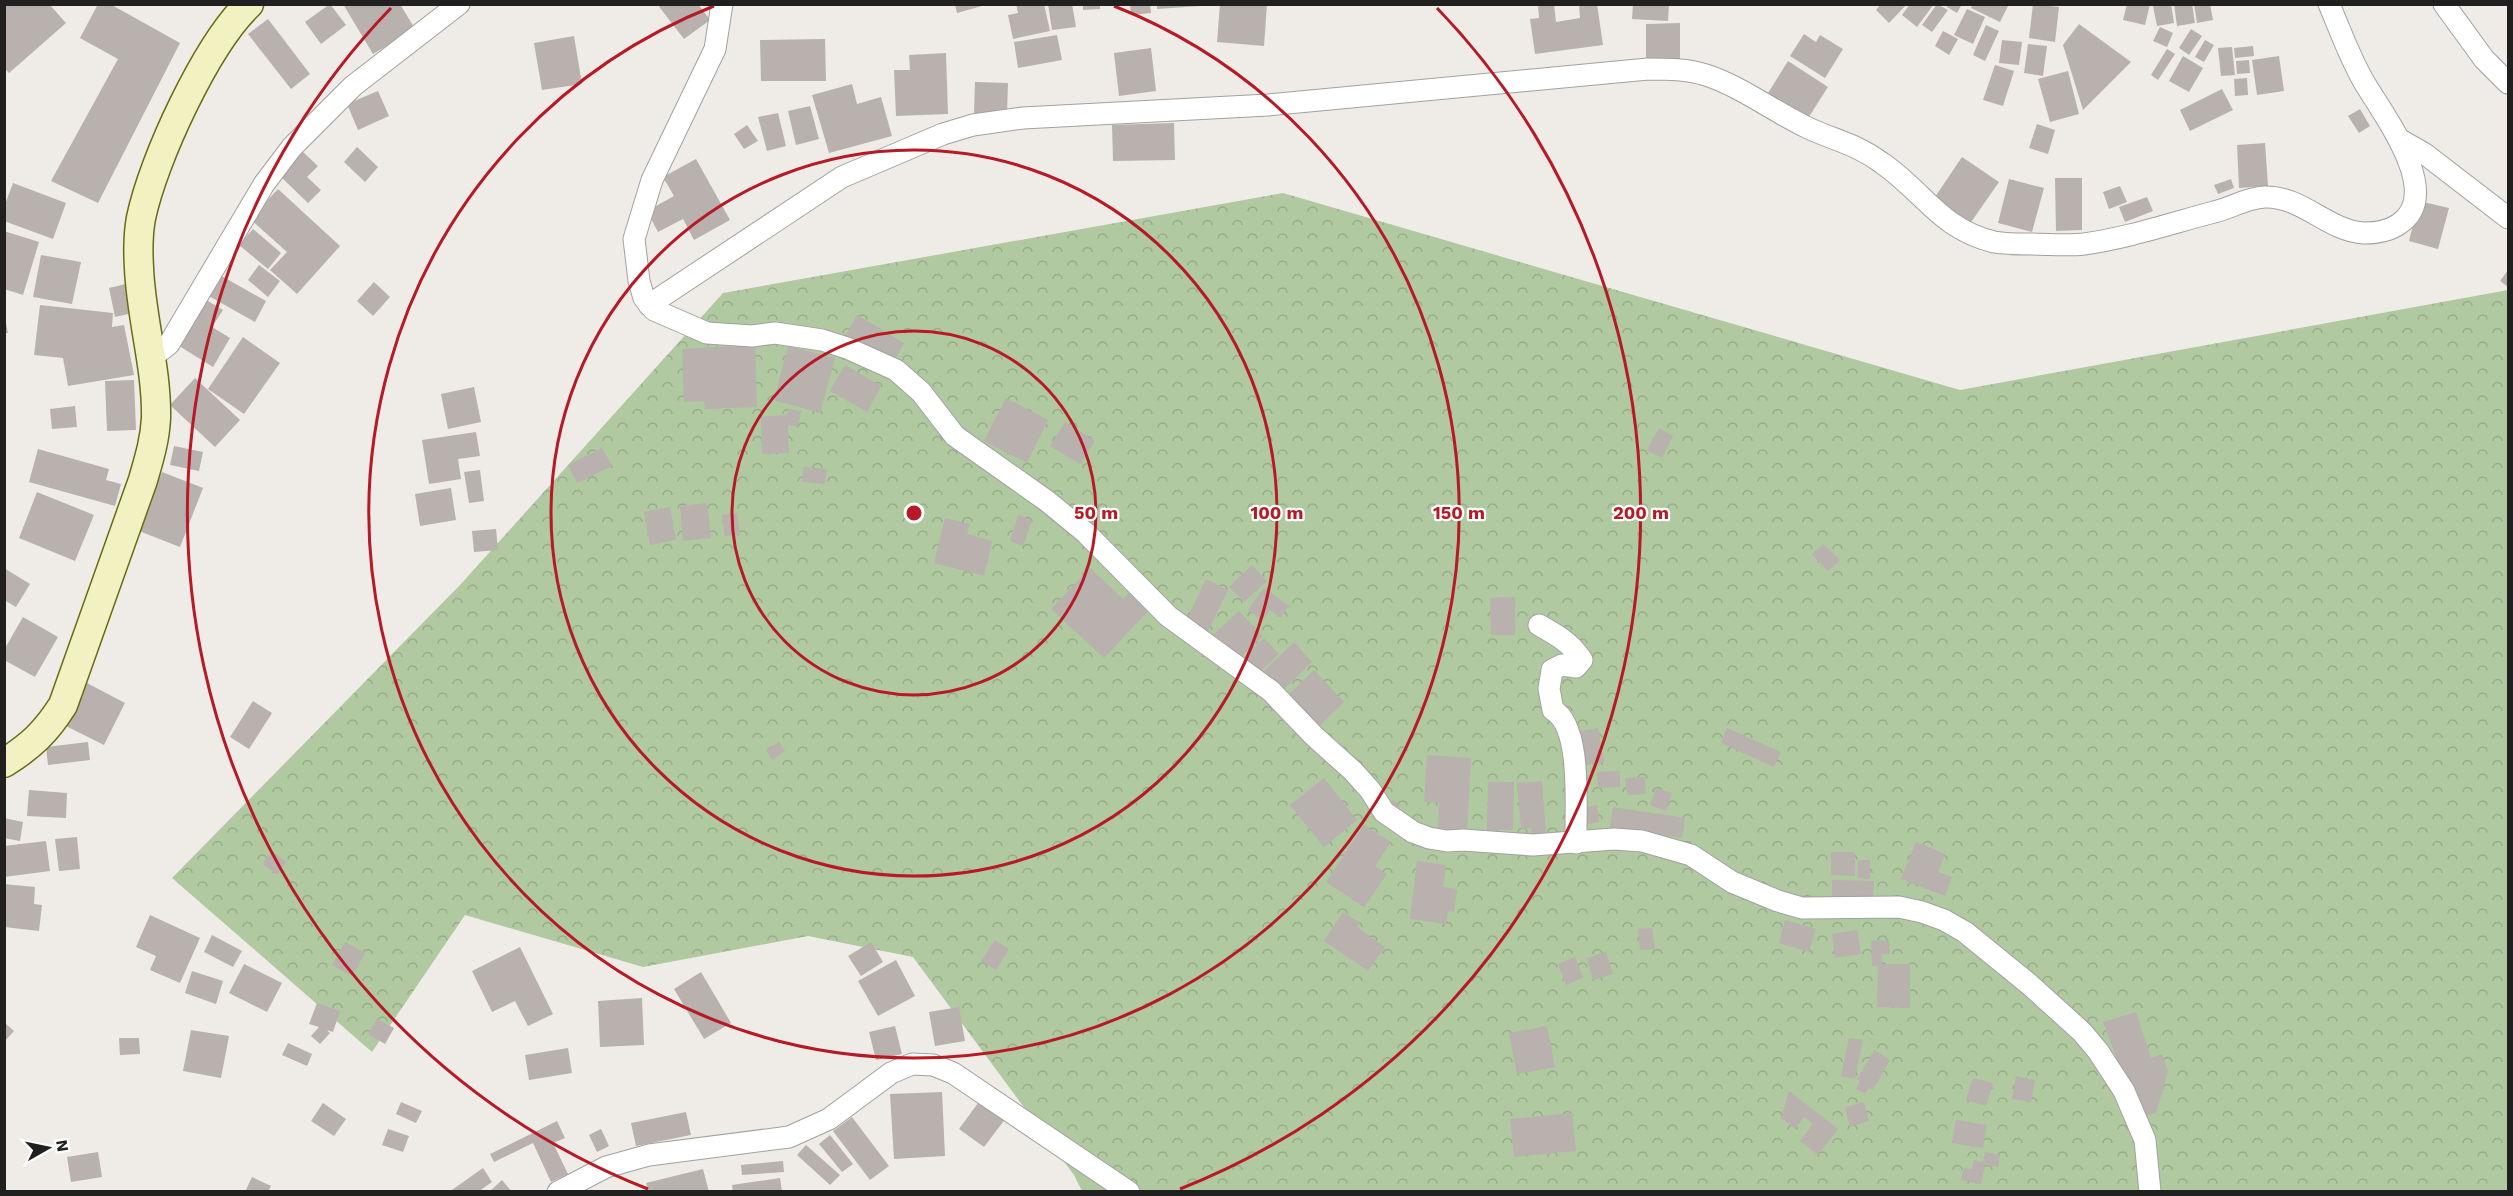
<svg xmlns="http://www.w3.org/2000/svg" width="2513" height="1196" font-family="'Work Sans',sans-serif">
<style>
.forest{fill:url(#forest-crowns)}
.building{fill:#b8b1ad}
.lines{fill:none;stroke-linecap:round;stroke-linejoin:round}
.minor-casing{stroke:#a1a1a1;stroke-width:23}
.secondary-casing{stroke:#686b13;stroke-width:31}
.minor{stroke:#fff;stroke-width:21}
.secondary{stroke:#f2f1c2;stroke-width:28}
.ring{fill:none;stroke:#b71925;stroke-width:3}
.centre{fill:#b71925;stroke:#fff;stroke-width:3}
.ring-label{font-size:18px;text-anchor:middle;font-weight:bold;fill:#b71925;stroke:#fff;stroke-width:4.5;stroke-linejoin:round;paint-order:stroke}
</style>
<defs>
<pattern id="forest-crowns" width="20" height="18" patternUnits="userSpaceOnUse" patternTransform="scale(1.5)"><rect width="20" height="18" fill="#b0c9a1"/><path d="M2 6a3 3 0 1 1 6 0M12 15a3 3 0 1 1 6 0" fill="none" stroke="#97ac8a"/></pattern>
</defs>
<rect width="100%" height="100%" fill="#efece7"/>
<path class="forest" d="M1283 193 1960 390 2508 290V1191H1082L1074 1175 913 957 808 936 643 967 465 915 372 1052 172 878 460 585 723 293Z"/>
<g class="building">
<path d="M4 4H49L66 23 9 73 4 68Z"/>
<path d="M98 4H110L180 43 98 203 51 181 118 59 80 38Z"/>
<path d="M330 4 346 25 321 44 305 22Z"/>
<path d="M343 4H400L415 29 373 54Z"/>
<path d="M657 4H698L710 20 684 39Z"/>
<path d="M955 4H982V6L957 13Z"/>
<path d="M1016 4H1044L1050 31 1013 39 1008 15 1018 13Z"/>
<path d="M1048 4H1072L1076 27 1052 30Z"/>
<path d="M1083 4H1100V9L1083 10Z"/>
<path d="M1130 4H1150L1151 13 1131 15Z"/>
<path d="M1157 4H1201V6L1157 9Z"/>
<path d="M1220 4H1267L1264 46 1217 42Z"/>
<path d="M1538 4H1554L1556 22 1580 18 1579 4H1597L1603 45 1535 54 1530 19 1539 18Z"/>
<path d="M1633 4H1669L1668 21 1632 19Z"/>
<path d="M1881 4H1907L1889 23 1876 10Z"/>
<path d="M1910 4H1934L1917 27 1902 15Z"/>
<path d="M1937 4 1948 10 1932 32 1922 25Z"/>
<path d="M1948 4H1962L1957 13 1947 7Z"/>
<path d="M1973 4H2009L2000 22 1971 8Z"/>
<path d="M2033 4 2059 7 2055 42 2029 38Z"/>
<path d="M2127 4H2150L2145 25 2123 20Z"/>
<path d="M2171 4 2174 23 2157 26 2153 6Z"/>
<path d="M2174 4H2192L2195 23 2177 26Z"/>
<path d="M2194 4H2210L2213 20 2197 23Z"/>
<path d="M1967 9 1985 17 1973 44 1954 35Z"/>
<path d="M268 19 310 74 291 89 248 34Z"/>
<path d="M1680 23V62L1646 63V24Z"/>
<path d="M2079 24 2131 62 2083 110 2063 45Z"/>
<path d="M1986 25 1999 31 1985 61 1973 55Z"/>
<path d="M2160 27 2173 33 2167 47 2153 41Z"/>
<path d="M2191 29 2202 36 2189 55 2179 48Z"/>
<path d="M1943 31 1958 39 1949 55 1935 46Z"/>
<path d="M1804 34 1816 42 1820 35 1843 49 1825 78 1790 56Z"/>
<path d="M1057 35 1062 60 1018 68 1014 42Z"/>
<path d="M574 36 582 84 542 90 534 43Z"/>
<path d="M825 39 826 81H761L760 40Z"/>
<path d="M2002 40 2022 42 2019 65 1999 63Z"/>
<path d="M2205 40 2214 45 2204 62 2195 57Z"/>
<path d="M2028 44 2047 46 2043 76 2024 73Z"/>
<path d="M2253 46 2254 56 2235 58 2234 48Z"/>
<path d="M2232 47 2235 75 2221 76 2218 48Z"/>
<path d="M1151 48 1156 91 1119 96 1114 53Z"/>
<path d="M2167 49 2175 54 2158 80 2151 75Z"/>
<path d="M946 53 948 114 896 116 894 70H910L909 55Z"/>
<path d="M2183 56 2203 68 2189 92 2169 81Z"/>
<path d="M2279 56 2284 91 2257 95 2252 60Z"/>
<path d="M2249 60 2250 73 2237 74 2236 61Z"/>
<path d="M1788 61 1828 87 1805 123 1765 98Z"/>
<path d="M1995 65 2014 71 2003 106 1983 100Z"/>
<path d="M2068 71 2079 114 2050 122 2038 79Z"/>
<path d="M2247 78 2248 95 2235 96 2234 79Z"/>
<path d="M975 82 1008 83 1007 114 974 113Z"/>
<path d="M852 84 857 104 881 97 892 136 829 153 812 95Z"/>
<path d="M2222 89 2233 110 2190 131 2180 110Z"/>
<path d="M378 91 389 116 358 130 347 104Z"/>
<path d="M810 106 819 139 796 145 788 111Z"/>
<path d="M2360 109 2370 126 2359 133 2348 116Z"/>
<path d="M778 113 786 146 767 151 758 117Z"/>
<path d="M1174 123 1175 160 1113 161 1112 125Z"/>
<path d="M2037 124 2055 130 2048 154 2029 148Z"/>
<path d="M747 125 758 141 744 149 734 134Z"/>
<path d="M2265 143 2268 186 2239 188 2237 145Z"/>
<path d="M357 147 378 167 365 182 344 162Z"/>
<path d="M303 152 318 166 307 177 321 190 308 203 280 176Z"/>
<path d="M1962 157 1999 182 1969 225 1933 200Z"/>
<path d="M696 159 730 220 694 240 683 219 658 232 647 211 674 196 663 177Z"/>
<path d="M2055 178H2082V230L2056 231Z"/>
<path d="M2009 179 2044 188 2032 232 1998 223Z"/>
<path d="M2231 179 2234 188 2218 194 2214 185Z"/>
<path d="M13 183 66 203 53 239 4 221V207Z"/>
<path d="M2120 186 2127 202 2109 209 2103 192Z"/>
<path d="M278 189 340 246 297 294 270 270 287 252 250 219Z"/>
<path d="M2147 197 2153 211 2125 222 2119 207Z"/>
<path d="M2419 201 2449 208 2438 249 2409 241Z"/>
<path d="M253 229 281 253 268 269 239 245Z"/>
<path d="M4 231 39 242 23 295 4 289Z"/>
<path d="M41 255 81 262 72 304 33 297Z"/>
<path d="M259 265 280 281 268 297 248 280Z"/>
<path d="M2508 270V287L2500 281Z"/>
<path d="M218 274 266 301 255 322 207 295Z"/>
<path d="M134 282 141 311 115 317 109 288Z"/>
<path d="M374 282 390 297 373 316 357 301Z"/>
<path d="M203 298 223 310 212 327 230 338 213 367 176 344Z"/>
<path d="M40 305 113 313 112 327 124 325 134 375 68 386 63 358 34 355Z"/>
<path d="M4 314 8 333H4Z"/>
<path d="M857 315 904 343 891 366 844 338Z"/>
<path d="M243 337 280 363 244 414 208 389Z"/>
<path d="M755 345 757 407 705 409 704 401 684 402 682 349Z"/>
<path d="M788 346 835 358 820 413 774 400Z"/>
<path d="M845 365 881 386 867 412 830 391Z"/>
<path d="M195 378 240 420 215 447 170 405Z"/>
<path d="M134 380 136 430 107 431 105 381Z"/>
<path d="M474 387 481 422 448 429 441 394Z"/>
<path d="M1006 398 1048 420 1027 463 984 441Z"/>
<path d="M75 406 77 427 52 429 50 409Z"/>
<path d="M788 409 801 411 798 427 788 425 789 453 762 454 761 417 787 415Z"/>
<path d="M1065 422 1095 441 1080 464 1050 446Z"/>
<path d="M1659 428 1673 436 1662 458 1647 450Z"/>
<path d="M476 432 480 456 458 459 461 479 429 484 422 440Z"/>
<path d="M174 446 203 452 199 471 170 465Z"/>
<path d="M602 448 612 466 577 483 568 465Z"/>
<path d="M38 449 109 469 106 480 121 484 115 506 29 482Z"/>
<path d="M804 467 827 469 825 484 802 482Z"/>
<path d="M480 470 484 501 469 503 464 472Z"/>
<path d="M162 472 203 488 180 547 139 531Z"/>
<path d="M451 488 456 520 420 526 415 494Z"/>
<path d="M37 492 94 515 75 561 19 538Z"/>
<path d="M707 503 711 538 683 541 680 506Z"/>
<path d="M670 507 676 540 650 545 644 512Z"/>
<path d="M737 513 740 534 725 536 722 515Z"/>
<path d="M1018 515 1032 520 1023 546 1010 541Z"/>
<path d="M945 518 970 524 967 534 992 541 984 576 934 563Z"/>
<path d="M496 529 498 550 474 552 472 531Z"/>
<path d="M1823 544 1840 560 1828 571 1812 555Z"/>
<path d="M1252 565 1267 581 1244 602 1229 587Z"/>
<path d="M4 568 30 584 16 607 4 600Z"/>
<path d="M1090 568 1123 599 1129 593 1148 611 1104 658 1051 609Z"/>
<path d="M1206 579 1228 590 1207 633 1185 623Z"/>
<path d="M1264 588 1289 606 1281 618 1270 610 1262 621 1248 610Z"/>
<path d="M1515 597V635H1491L1490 598Z"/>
<path d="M1239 611 1263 636 1236 661 1212 636Z"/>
<path d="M23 617 58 637 35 677 4 660V650Z"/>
<path d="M1264 638 1279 654 1254 677 1240 661Z"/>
<path d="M1294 642 1312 662 1280 693 1261 674Z"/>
<path d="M1314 670 1344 702 1314 731 1284 699Z"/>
<path d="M85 682 125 703 104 745 64 725Z"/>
<path d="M253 701 272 713 249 749 230 737Z"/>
<path d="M1598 728 1604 762 1581 766 1575 732Z"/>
<path d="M1727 728 1781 752 1774 767 1721 743Z"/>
<path d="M88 742 90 760 48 765 46 747Z"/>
<path d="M779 742 785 751 772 760 766 750Z"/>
<path d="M1427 755 1471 758 1467 831 1438 829 1439 803 1424 802Z"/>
<path d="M1620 771V787L1598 788 1597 772Z"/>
<path d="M1645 777 1646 794 1627 795 1625 778Z"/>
<path d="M1324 778 1357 820 1324 847 1290 805Z"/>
<path d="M1542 781 1546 835 1532 836 1531 828 1521 829 1517 783Z"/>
<path d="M1488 782H1514L1513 830H1487Z"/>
<path d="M1656 788 1672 793 1666 811 1650 805Z"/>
<path d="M29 790 67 793 66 818 27 816Z"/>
<path d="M1393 800 1400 805 1391 816 1384 810Z"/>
<path d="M1597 805 1599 822 1581 825 1578 808Z"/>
<path d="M1613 807 1685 818 1682 838 1610 827Z"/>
<path d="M4 818 23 822 20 841 4 838Z"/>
<path d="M1364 825 1391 842 1375 866 1387 874 1364 907 1326 882Z"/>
<path d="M77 837 80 869 59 871 55 839Z"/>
<path d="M46 841 50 871 4 877V846Z"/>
<path d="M1916 842 1945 854 1938 872 1952 877 1945 896 1901 879Z"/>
<path d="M272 851 286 862 277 875 263 864Z"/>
<path d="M1831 852H1855V876L1831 875Z"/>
<path d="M1858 860H1870V879L1858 878Z"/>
<path d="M1417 861 1446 865 1443 887 1457 889 1454 912 1448 911 1446 924 1410 919Z"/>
<path d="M1832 880 1874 881 1873 900 1832 899Z"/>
<path d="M4 884 35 887 34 904 42 905 39 931 4 927Z"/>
<path d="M1343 912 1360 923 1357 927 1385 947 1368 971 1324 941Z"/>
<path d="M150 915 200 938 180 983 150 970 156 956 136 947Z"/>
<path d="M1785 920 1816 929 1809 952 1779 943Z"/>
<path d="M1652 928 1655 949 1640 950 1638 929Z"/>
<path d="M1857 930 1861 954 1835 958 1832 934Z"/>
<path d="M212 935 242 951 233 967 204 952Z"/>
<path d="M995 940 1009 949 996 970 981 961Z"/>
<path d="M1889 940 1890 954H1882V964H1910V1008L1877 1007 1878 966H1872L1871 941Z"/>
<path d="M345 942 365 953 352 976 332 965Z"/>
<path d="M871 942 883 962 861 976 848 956Z"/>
<path d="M520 947 553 1014 528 1026 515 1001 492 1012 472 971Z"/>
<path d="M1606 952 1613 974 1593 980 1587 958Z"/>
<path d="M1575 957 1583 978 1566 985 1558 964Z"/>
<path d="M896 960 915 996 878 1016 858 981Z"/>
<path d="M244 964 282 983 267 1012 229 993Z"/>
<path d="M192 971 223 981 216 1004 185 993Z"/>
<path d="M701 972 731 1023 704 1039 674 989Z"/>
<path d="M642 998 644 1045 600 1047 598 1001Z"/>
<path d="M317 1003 340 1011 333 1032 327 1030 330 1033 320 1044 311 1036 319 1027 309 1024Z"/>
<path d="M959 1007 965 1041 935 1046 929 1012Z"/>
<path d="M2136 1012 2151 1058 2162 1054 2168 1072 2156 1113 2139 1117 2103 1022Z"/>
<path d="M377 1019 394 1028 385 1044 368 1034Z"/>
<path d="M4 1022 14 1031 4 1042Z"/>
<path d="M895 1026 902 1054 876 1060 869 1032Z"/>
<path d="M1547 1026 1555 1067 1517 1074 1509 1033Z"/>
<path d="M191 1030 229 1036 221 1078 183 1071Z"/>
<path d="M119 1038H139L140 1054 120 1055Z"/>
<path d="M1849 1038 1863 1040 1855 1079 1841 1076Z"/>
<path d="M288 1043 312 1054 307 1066 282 1055Z"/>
<path d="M568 1048 572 1073 529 1080 525 1055Z"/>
<path d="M1874 1050 1890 1060 1873 1090 1869 1088 1865 1094 1856 1089 1860 1081 1857 1079Z"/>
<path d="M2016 1076 2035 1080 2031 1102 2012 1099Z"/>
<path d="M1973 1078 1993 1083 1986 1106 1966 1100Z"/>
<path d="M1789 1091 1838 1129 1818 1155 1800 1141 1813 1124 1804 1117 1795 1129 1781 1118Z"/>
<path d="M942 1092 945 1156 894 1159 890 1094Z"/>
<path d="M981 1099 1006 1118 984 1147 959 1129Z"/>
<path d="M401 1102 422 1111 416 1123 396 1114Z"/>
<path d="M1864 1102 1869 1121 1850 1127 1845 1107Z"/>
<path d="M323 1103 346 1119 334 1136 311 1121Z"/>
<path d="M686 1112 691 1135 636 1146 631 1123Z"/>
<path d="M1572 1113 1576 1151 1514 1157 1510 1119Z"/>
<path d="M852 1117 889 1166 870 1180 833 1131Z"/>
<path d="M1956 1120 1987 1125 1983 1148 1952 1143Z"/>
<path d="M557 1121 565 1138 553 1143 568 1174 551 1182 533 1143 494 1162 490 1154Z"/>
<path d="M388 1129 409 1136 403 1152 382 1145Z"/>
<path d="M601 1129 609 1146 597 1152 589 1135Z"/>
<path d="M830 1135 853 1164 842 1172 819 1144Z"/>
<path d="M806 1145 840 1175 830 1185 797 1155Z"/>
<path d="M98 1152 102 1177 71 1182 67 1157Z"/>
<path d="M1985 1152 2000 1155 1998 1167 1985 1165 1981 1184 1961 1180 1964 1168 1972 1169 1974 1160 1983 1162Z"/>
<path d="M783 1161 784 1172 742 1175 741 1165Z"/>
<path d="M483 1168 492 1182 478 1192H449Z"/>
<path d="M703 1169 709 1192H649L646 1183Z"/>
<path d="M252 1177 271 1186 268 1192H245Z"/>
<path d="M780 1178 782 1192H733L732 1185Z"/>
<path d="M502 1180 512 1192H489Z"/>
</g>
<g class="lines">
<g class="minor-casing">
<g id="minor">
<path d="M722 4 715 49 652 180 634 239 639 281 644 298 654 310 707 333 752 336 775 333 822 340 847 348 896 370 921 392 955 436 1047 501 1086 533 1168 616 1271 691 1314 736 1353 771 1370 790 1384 812 1413 832 1429 838 1447 841 1463 840 1533 845 1614 839 1642 841 1691 855 1732 882 1778 901 1802 908 1899 907 1922 912 1944 920 1965 932 2029 984 2082 1032 2098 1051 2124 1091 2145 1140 2150 1192"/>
<path d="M2444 4 2484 59 2508 83"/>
<path d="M2399 139 2425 154 2508 218"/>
<path d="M649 305 842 177 943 134 973 125 1023 118 1268 105 1648 69C1668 69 1687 69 1706 75 1740 86 1773 111 1806 127 1833 140 1857 144 1882 163 1924 192 1940 229 1994 242 2006 244 2019 244 2031 244 2049 244 2066 246 2084 244 2128 238 2172 223 2214 212 2232 208 2245 198 2265 197 2302 196 2328 231 2364 233 2376 233 2389 231 2399 224 2445 194 2382 113 2364 82 2350 58 2340 30 2329 4"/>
<path d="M150 353 160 351 169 344 264 184 292 147 353 86 459 4"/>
<path d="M1539 625C1557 635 1571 643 1582 660L1576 667 1562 665 1552 670 1549 689 1553 710C1583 727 1575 811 1576 843"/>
<path d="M558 1192 606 1167 649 1155 789 1137 829 1119 891 1073 912 1064 933 1065 953 1073 1129 1192"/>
</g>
</g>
<g class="secondary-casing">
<path id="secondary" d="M4 763C31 746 46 732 63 705L143 480C149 459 155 440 156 418 157 368 141 318 139 268 138 252 138 234 141 218 153 160 206 45 249 4"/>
</g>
<use href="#minor" class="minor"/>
<use href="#secondary" class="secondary"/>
</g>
<g class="ring">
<circle cx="914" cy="513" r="182"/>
<circle cx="914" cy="513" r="363"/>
<path d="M1114 6A545 545 0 1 1 714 6"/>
<path d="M648 1189A727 727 0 0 1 391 8M1437 8A727 727 0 0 1 1180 1189"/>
</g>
<circle cx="914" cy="513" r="9" class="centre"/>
<g class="ring-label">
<text x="1096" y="519">50 m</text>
<text x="1277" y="519">100 m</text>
<text x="1459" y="519">150 m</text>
<text x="1641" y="519">200 m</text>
</g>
<rect width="2513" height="1196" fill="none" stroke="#202020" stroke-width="12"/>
<g transform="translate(48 1148) rotate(81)" stroke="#ffffff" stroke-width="4.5" paint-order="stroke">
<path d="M0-4.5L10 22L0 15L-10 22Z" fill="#202020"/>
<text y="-9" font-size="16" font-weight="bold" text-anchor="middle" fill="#202020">N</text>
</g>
</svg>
